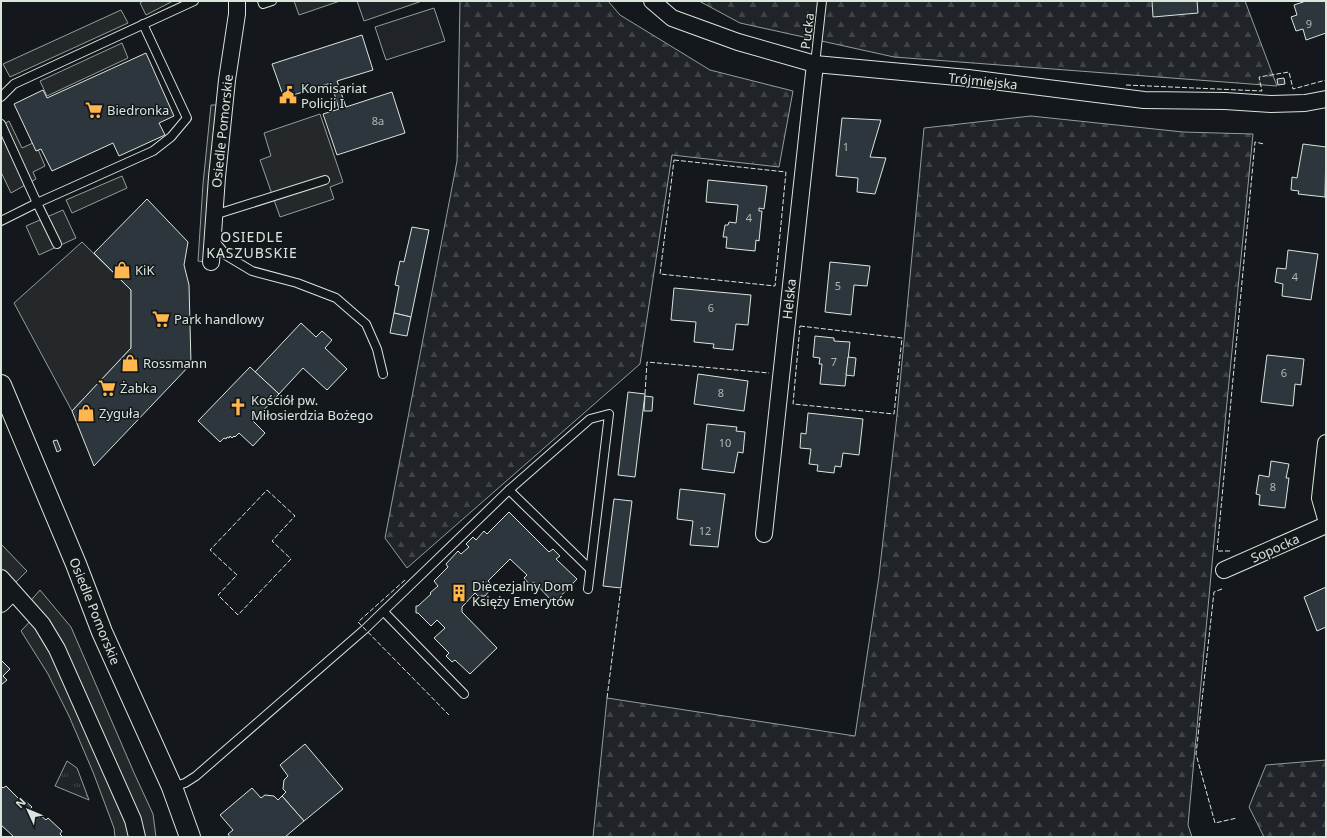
<svg xmlns="http://www.w3.org/2000/svg" width="1327" height="838" font-family="'Noto Sans',sans-serif">
<style>
.grass{fill:url(#grass-tufts);stroke:#939e99}
.forest{fill:url(#forest-firs);stroke:#939e99}
.garden{fill:#202428;stroke:#939e99}
.parking{fill:#24282b;stroke:#939e99}
.building{fill:#2c363c;stroke:#d8e6dc}
.lines{fill:none;stroke-linecap:round;stroke-linejoin:round}
.service-casing{stroke:#d8e6dc;stroke-width:10}
.minor-casing{stroke:#d8e6dc;stroke-width:18}
.tertiary-casing{stroke:#d8e6dc;stroke-width:22}
.service{stroke:#14181c;stroke-width:8}
.minor{stroke:#14181c;stroke-width:16}
.tertiary{stroke:#14181c;stroke-width:20}
.fence{stroke:#d8e6dc;stroke-width:1;stroke-dasharray:5 2;stroke-linecap:butt}
.labels{text-anchor:middle;dominant-baseline:central;stroke-width:3;stroke-linejoin:round;paint-order:stroke}
.number-label{font-size:11px;fill:#adbab4}
.street-label{font-size:13px;fill:#d8e6dc;stroke:#14181c}
.poi-label{font-size:13px;fill:#d8e6dc;stroke:#14181c;text-anchor:start}
.neighbourhood-label{font-size:14px;letter-spacing:1px;fill:#d8e6dc;stroke:#14181c}
</style>
<defs>
<pattern id="grass-tufts" width="24" height="20" patternUnits="userSpaceOnUse"><rect width="24" height="20" fill="#202428"/><path d="M3 7l-1-3M5 7V3M7 7l1-3M15 17l-1-3M17 17v-4M19 17l1-3" fill="none" stroke="#404447"/></pattern>
<pattern id="forest-firs" width="22" height="20" patternUnits="userSpaceOnUse"><rect width="22" height="20" fill="#202428"/><path d="M5 1l3.5 6h-7zM16 11l3.5 6h-7z" fill="#404447"/></pattern>
</defs>
<rect width="100%" height="100%" fill="#14181c"/>
<path class="grass" d="M67 761 77 768 89 800 55 786Z"/>
<g class="forest">
<path d="M460 1H608L620 15 710 70 793 91 779 167 672 155 640 364 407 568 385 538 457 161Z"/>
<path d="M699 1H1245L1277 86 894 57 740 23Z"/>
<path d="M1031 116 1183 132 1253 134 1225 423 1188 825 1192 837H593L607 698 855 736 879 576 897 415 924 128Z"/>
<path d="M1326 760V837H1264L1249 807 1266 765Z"/>
</g>
<g class="garden">
<path d="M357 1H422L364 21Z"/>
<path d="M434 8 445 41 386 60 375 27Z"/>
</g>
<g class="parking">
<path d="M143 1H173L146 15 140 3Z"/>
<path d="M294 1H340L299 15Z"/>
<path d="M121 10 128 23 10 77 3 64Z"/>
<path d="M122 43 128 58 47 96 40 81Z"/>
<path d="M211 105H217L205 262 198 261 203 184Z"/>
<path d="M320 114 343 182 330 187 334 199 280 217 260 160 271 156 264 133Z"/>
<path d="M9 121 22 148 35 142 45 166 33 172 36 179 11 193 1 172V126Z"/>
<path d="M122 176 127 188 72 213 66 200Z"/>
<path d="M63 210 76 238 39 255 26 226Z"/>
<path d="M82 242 131 290V348L72 411 14 303Z"/>
<path d="M1 544 27 571 10 588 1 578Z"/>
<path d="M40 590 71 627 135 775 153 814 156 837H115L114 828 93 772 69 716 48 674 21 631 35 616 26 606Z"/>
</g>
<g class="building">
<path d="M1152 1H1197L1198 13 1153 17Z"/>
<path d="M1306 1H1326V33L1306 40 1303 29 1296 31 1291 17 1297 15 1294 5Z"/>
<path d="M362 35 373 70 337 81 346 107 392 92 405 133 337 155 323 114 339 109 331 83 284 98 272 64Z"/>
<path d="M146 53 174 116 159 123 165 135 119 156 113 143 52 171 41 149 36 151 14 104 43 90 47 98Z"/>
<path d="M1284 78 1285 84 1278 85 1277 79Z"/>
<path d="M842 118 881 120 870 157 886 158 875 194 857 192 858 178 836 176Z"/>
<path d="M1303 144 1326 147 1325 197 1298 194 1299 191 1291 190 1292 177 1297 178Z"/>
<path d="M708 180 767 186 764 209 759 208V211H762L759 241 756 240 755 251 726 248 727 237H723L725 225H728L729 222 736 223 738 205 706 202Z"/>
<path d="M147 199 188 242 184 265 189 285 191 364 94 466 72 411 131 348V290L94 253Z"/>
<path d="M412 227 429 230 411 317 394 313 399 286 395 285 400 261 404 262Z"/>
<path d="M1288 250 1318 254 1311 300 1282 296 1283 284 1275 282 1277 268 1286 269Z"/>
<path d="M830 262 870 266 867 286 854 285 851 315 825 312Z"/>
<path d="M674 288 751 295 748 325 736 324 733 350 713 348 714 344 694 342 696 322 671 320Z"/>
<path d="M394 313 411 317 407 336 390 333Z"/>
<path d="M301 323 316 337 322 331 332 340 325 348 347 369 327 390 303 368 279 394 255 372Z"/>
<path d="M815 336 834 338V341L850 342 845 386 820 384 822 364H819L820 358 813 357Z"/>
<path d="M1267 355 1304 359 1301 385 1295 384 1293 406 1261 402Z"/>
<path d="M848 357 856 358 854 376 846 375Z"/>
<path d="M250 367 279 394 253 421 265 433 253 446 239 433 235 437 234 436 232 438 230 436 229 438 227 437 226 439 224 438 220 442 198 421Z"/>
<path d="M698 374 748 381 744 411 694 404Z"/>
<path d="M628 392 645 394 635 477 618 475Z"/>
<path d="M645 396 653 397 652 411H644Z"/>
<path d="M808 413 863 419 859 455 843 453 841 467 835 466 834 473 817 471 818 465 809 464 811 449 800 448 801 433 806 434Z"/>
<path d="M707 424 737 427 736 431 745 432 743 453 738 452 734 473 702 469Z"/>
<path d="M57 440 61 450 57 452 53 441Z"/>
<path d="M1271 461 1289 464 1286 478H1289L1285 508 1259 505 1260 495 1256 494 1259 475 1269 477Z"/>
<path d="M680 489 725 494 718 547 690 545 693 521 677 519Z"/>
<path d="M614 499 632 501 621 588 603 586Z"/>
<path d="M509 512 549 552 553 549 560 556 556 559 577 579 554 603 534 582 530 585 524 578 527 575 510 559 488 581 491 584 490 590 485 596H478L475 593 462 607V612L497 648 470 674 455 660 452 662 446 656 449 653 434 638 445 628 437 620 431 626 418 613H416V606H418L431 594 430 593 438 586 434 581 448 567 446 564 458 551 461 554 469 547 466 544 473 537 476 540 484 531 487 534Z"/>
<path d="M1326 587V627L1317 631 1304 597Z"/>
<path d="M1 660 10 669 3 676 7 680 1 685Z"/>
<path d="M305 744 343 789 304 821 282 796 286 792 283 789 284 780 288 776 280 765Z"/>
<path d="M1 786 3 788 6 786 22 802 24 800 32 807 30 809 39 818 41 816 46 820 48 818 62 831 60 834 63 837H12L13 836 1 825Z"/>
<path d="M252 788 261 798 265 795 274 796 278 800 282 796 304 821 285 837H230L228 834 233 830 220 815Z"/>
</g>
<g class="lines">
<g class="service-casing">
<g id="service">
<path d="M262 1 263 4 272 1"/>
<path d="M815 64 822 1"/>
<path d="M1 97 14 84 194 1"/>
<path d="M1 124 37 203 1 221"/>
<path d="M214 215 325 180"/>
<path d="M213 239 227 256 252 271 297 283 336 298 366 324 377 349 383 374"/>
<path d="M57 244 37 203 153 151 171 137 187 118 143 24"/>
<path d="M509 490 590 569"/>
<path d="M384 612 464 694"/>
<path d="M172 787 185 783 196 776 365 629 509 490 590 419 609 414 588 589"/>
</g>
</g>
<g class="minor-casing">
<g id="minor">
<path d="M652 1 672 18 738 42 815 64 968 78 1144 100 1225 101 1271 104 1305 103 1326 99"/>
<path d="M211 262 217 177 227 80 237 14V1"/>
<path d="M1326 443 1320 498 1326 519"/>
<path d="M764 534 815 64"/>
<path d="M1224 570 1326 525"/>
<path d="M1 578 42 624 57 649 133 820 137 837"/>
<path d="M1 604 13 592"/>
</g>
</g>
<g class="tertiary-casing">
<path id="tertiary" d="M1 385 76 564 102 632 172 787 190 837"/>
</g>
<use href="#service" class="service"/>
<use href="#minor" class="minor"/>
<use href="#tertiary" class="tertiary"/>
<g class="fence">
<path d="M1126 85 1262 91 1259 77 1289 72 1293 89 1326 80"/>
<path d="M674 160 786 172 775 286 660 274Z"/>
<path d="M800 326 902 338 894 414 793 404Z"/>
<path d="M645 394 647 362 769 373"/>
<path d="M267 490 295 516 272 541 291 559 238 615 218 595 237 575 210 550Z"/>
<path d="M1230 551H1217L1255 142 1264 144"/>
<path d="M405 580 358 622 449 715"/>
<path d="M1222 589 1214 592 1196 754 1215 823 1237 818"/>
<path d="M607 698 621 588"/>
</g>
</g>
<defs>
<g id="civic-bare" transform="scale(1.38)"><path d="M-.6-6.5H3V-4.5H.6V-3L4-1V1h2V6H-6V1h2V-1L-.6-3ZM-1.2 2.5V6h2.4V2.5Z" fill="#ffb74d" stroke="#14181c" stroke-width="2.5" paint-order="stroke"/></g>
<g id="supermarket-bare" transform="scale(1.38)"><path d="M-6-5.5h2.5l.6 2H6L4.5 2H-2.5L-4.4-4H-6ZM-1.5 3.2a1.3 1.3 0 1 0 .1 0ZM3 3.2a1.3 1.3 0 1 0 .1 0Z" fill="#ffb74d" stroke="#14181c" stroke-width="2.5" paint-order="stroke"/></g>
<g id="shop-bare" transform="scale(1.38)"><path d="M-5-2.5h2.3a2.7 3.5 0 0 1 5.4 0H5L5.5 6h-11ZM-1.5-2.5h3a1.5 2.3 0 0 0-3 0Z" fill="#ffb74d" stroke="#14181c" stroke-width="2.5" paint-order="stroke"/></g>
<g id="church-bare" transform="scale(1.38)"><path d="M-1.2-6h2.4v3.5h3.3v2.4h-3.3V6h-2.4V-.1h-3.3v-2.4h3.3Z" fill="#ffb74d" stroke="#14181c" stroke-width="2.5" paint-order="stroke"/></g>
<g id="building-bare" transform="scale(1.38)"><path d="M-4-6H4V6H1V3H-1V6H-4ZM-2.5-4.3h1.7v1.8h-1.7ZM.8-4.3h1.7v1.8H.8ZM-2.5-1h1.7V.8h-1.7ZM.8-1h1.7V.8H.8Z" fill="#ffb74d" stroke="#14181c" stroke-width="2.5" paint-order="stroke"/></g>
</defs>
<g fill-rule="evenodd">
<use href="#civic-bare" x="288" y="95"/>
<use href="#supermarket-bare" x="94" y="110"/>
<use href="#shop-bare" x="122" y="270"/>
<use href="#supermarket-bare" x="161" y="319"/>
<use href="#shop-bare" x="130" y="363"/>
<use href="#supermarket-bare" x="107" y="388"/>
<use href="#church-bare" x="238" y="407"/>
<use href="#shop-bare" x="86" y="413"/>
<use href="#building-bare" x="459" y="593"/>
</g>
<g class="labels">
<g class="number-label">
<text x="1309" y="23">9</text>
<text x="378" y="120">8a</text>
<text x="846" y="146">1</text>
<text x="749" y="217">4</text>
<text x="1295" y="276">4</text>
<text x="838" y="285">5</text>
<text x="711" y="307">6</text>
<text x="834" y="361">7</text>
<text x="1284" y="372">6</text>
<text x="721" y="392">8</text>
<text x="725" y="442">10</text>
<text x="1273" y="486">8</text>
<text x="705" y="530">12</text>
</g>
<g class="street-label">
<text transform="translate(807 31) rotate(-83)">Pucka</text>
<text transform="translate(983 81) rotate(6)">Trójmiejska</text>
<text transform="translate(222 131) rotate(-84)">Osiedle Pomorskie</text>
<text transform="translate(789 299) rotate(-84)">Helska</text>
<text transform="translate(1275 548) rotate(-24)">Sopocka</text>
<text transform="translate(95 611) rotate(68)">Osiedle Pomorskie</text>
</g>
<g class="poi-label">
<text x="301" y="88">Komisariat<tspan x="301" dy="15">Policji I</tspan></text>
<text x="107" y="110">Biedronka</text>
<text x="135" y="270">KiK</text>
<text x="174" y="319">Park handlowy</text>
<text x="143" y="363">Rossmann</text>
<text x="120" y="388">Żabka</text>
<text x="251" y="400">Kościół pw.<tspan x="251" dy="15">Miłosierdzia Bożego</tspan></text>
<text x="99" y="413">Zyguła</text>
<text x="472" y="586">Diecezjalny Dom<tspan x="472" dy="15">Księży Emerytów</tspan></text>
</g>
<g class="neighbourhood-label">
<text x="252" y="236">OSIEDLE<tspan x="252" dy="16">KASZUBSKIE</tspan></text>
</g>
</g>
<rect width="1327" height="838" fill="none" stroke="#d8e6dc" stroke-width="4"/>
<g transform="translate(28 810) rotate(314)" stroke="#14181c" stroke-width="3" paint-order="stroke">
<path d="M0-3L7 15L0 10L-7 15Z" fill="#d8e6dc"/>
<text y="-6" font-size="11" font-weight="bold" text-anchor="middle" fill="#d8e6dc">N</text>
</g>
</svg>
